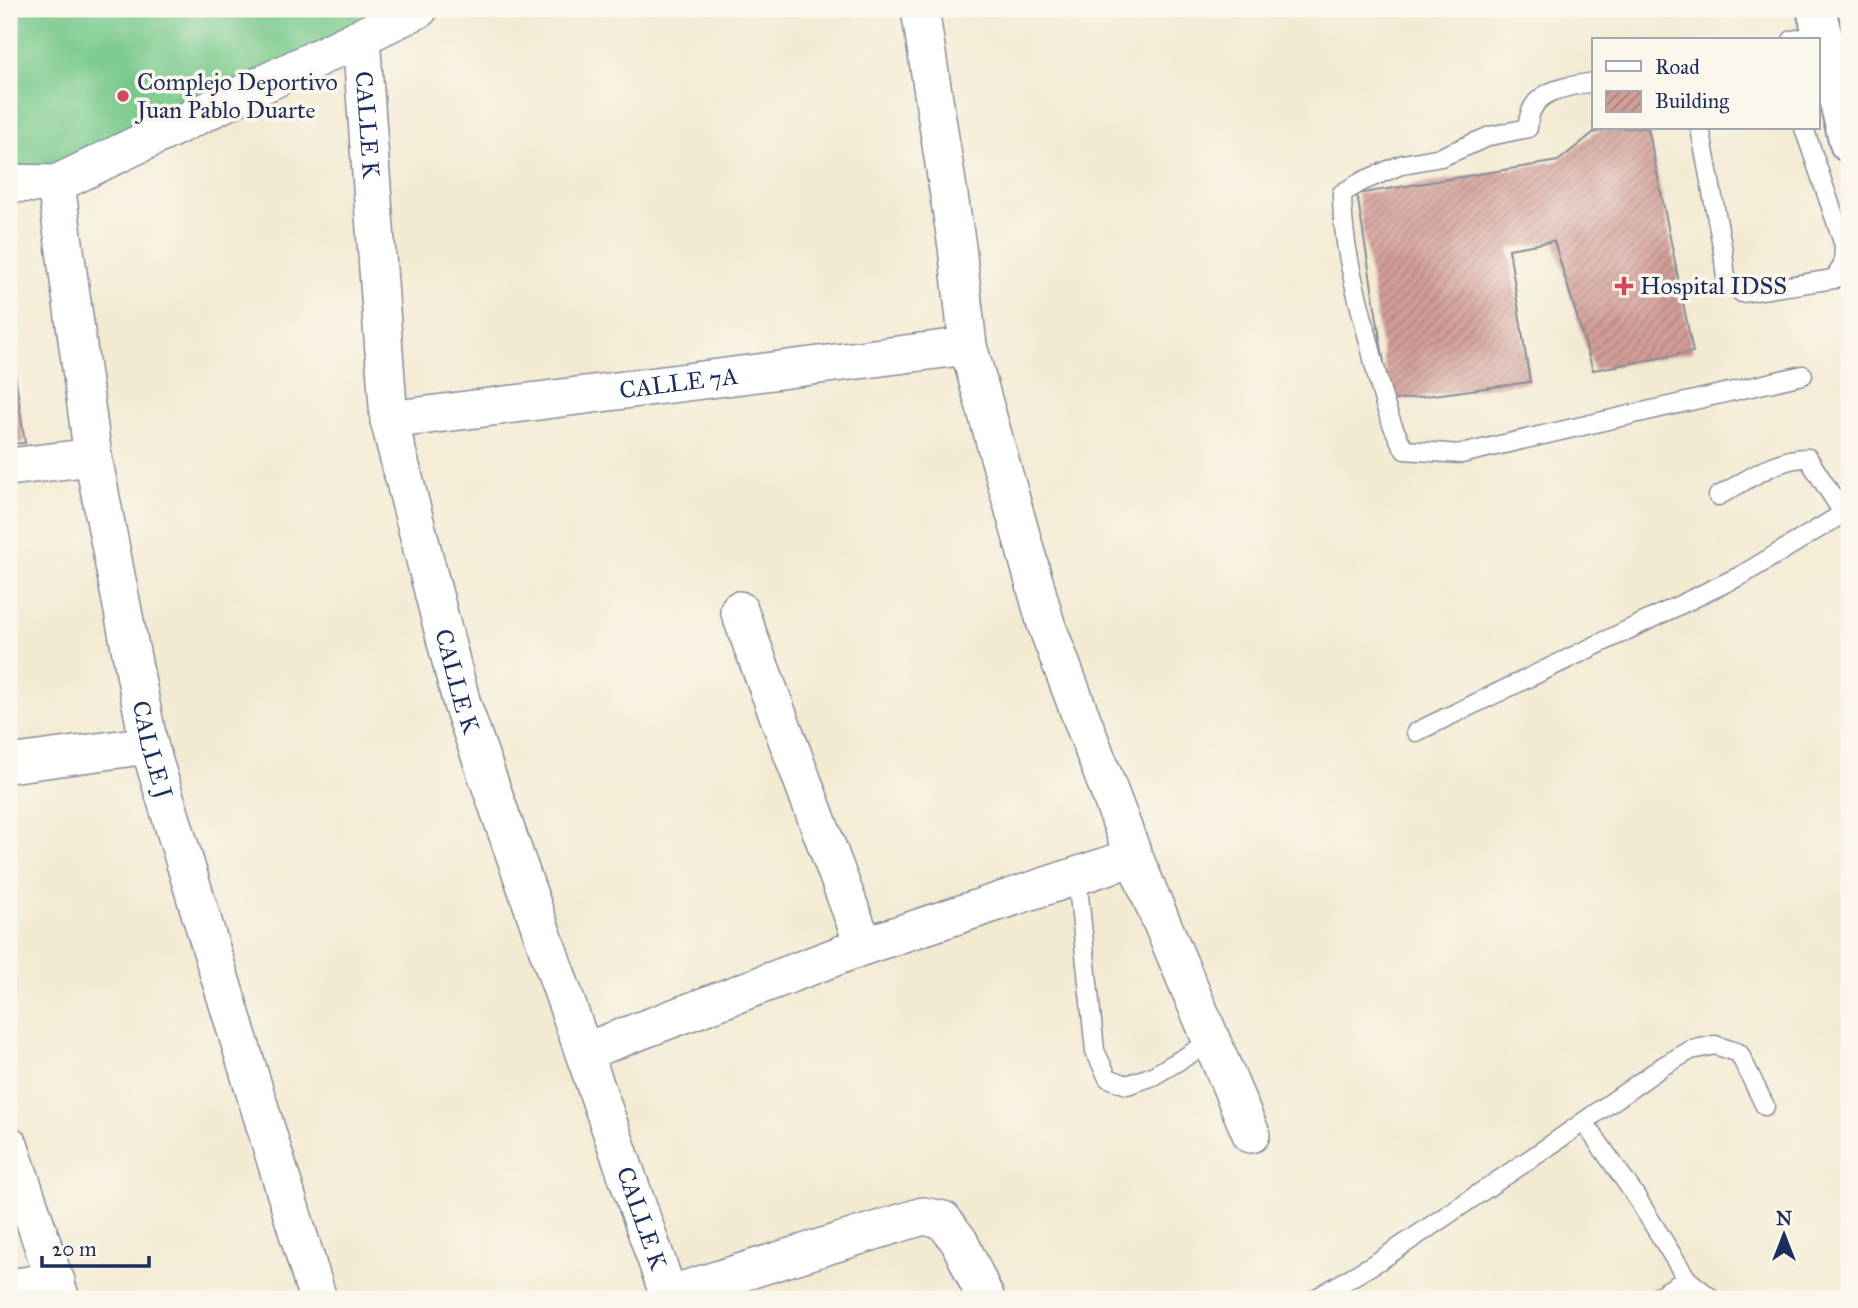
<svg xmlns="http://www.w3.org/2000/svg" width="1858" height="1308" font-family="'IM FELL Great Primer',serif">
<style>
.garden{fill:#77c98b;stroke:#497c74;stroke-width:2}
.building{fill:url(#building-hatch)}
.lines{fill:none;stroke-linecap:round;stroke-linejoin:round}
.lane-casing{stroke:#878c98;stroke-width:21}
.street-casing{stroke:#878c98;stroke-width:40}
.primary-casing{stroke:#878c98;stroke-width:42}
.lane{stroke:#fff;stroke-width:18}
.street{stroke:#fff;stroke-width:37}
.primary{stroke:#fff;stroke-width:38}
.poi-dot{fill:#d1495b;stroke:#fbf7ec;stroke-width:2.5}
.labels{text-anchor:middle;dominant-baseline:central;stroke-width:7;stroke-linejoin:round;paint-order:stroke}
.poi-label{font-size:24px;fill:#1b2f5e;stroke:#fbf7ec;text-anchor:start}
.street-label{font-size:24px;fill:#1b2f5e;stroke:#fbf7ec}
</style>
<defs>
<pattern id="building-hatch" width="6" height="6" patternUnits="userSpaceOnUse" patternTransform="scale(1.75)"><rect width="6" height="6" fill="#d29d96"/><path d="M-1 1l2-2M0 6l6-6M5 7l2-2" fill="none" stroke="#aa807e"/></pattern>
</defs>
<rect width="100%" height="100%" fill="#fbf7ec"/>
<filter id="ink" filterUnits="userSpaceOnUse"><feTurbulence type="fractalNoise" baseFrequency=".0143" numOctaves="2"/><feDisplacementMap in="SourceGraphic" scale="14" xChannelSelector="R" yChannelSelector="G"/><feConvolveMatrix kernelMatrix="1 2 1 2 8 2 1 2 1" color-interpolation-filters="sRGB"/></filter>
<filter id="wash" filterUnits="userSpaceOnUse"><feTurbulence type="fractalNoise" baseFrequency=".00686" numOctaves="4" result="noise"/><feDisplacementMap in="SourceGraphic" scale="28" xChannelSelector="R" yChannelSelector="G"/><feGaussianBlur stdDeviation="1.57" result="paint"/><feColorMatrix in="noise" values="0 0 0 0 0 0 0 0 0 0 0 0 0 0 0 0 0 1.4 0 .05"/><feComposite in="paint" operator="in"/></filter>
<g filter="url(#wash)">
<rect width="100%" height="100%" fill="#f3ead2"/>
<path class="garden" d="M9 9H417L56 184 9 183Z"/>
<g id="blocks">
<g class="building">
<path d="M1613 128H1648L1693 352 1593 370 1554 241 1509 249 1530 382 1390 401 1357 194 1558 161 1593 133Z"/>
<path d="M9 342H10L25 443 9 444Z"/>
</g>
</g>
</g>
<g filter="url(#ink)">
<use href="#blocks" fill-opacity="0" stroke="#878c98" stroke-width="2"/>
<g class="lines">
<g class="lane-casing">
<g id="lane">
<path d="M1792 40 1822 34"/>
<path d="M1594 82C1564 87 1528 90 1528 128L1490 136 1441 157 1403 164 1363 181 1342 193C1342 246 1356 291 1369 342 1378 379 1385 417 1405 450L1461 454 1803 375"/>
<path d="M1700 128 1723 251 1726 279 1742 293 1834 279 1843 265 1844 245 1804 128"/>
<path d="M1718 496C1745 482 1777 457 1808 458L1843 513"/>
<path d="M1416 732 1742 575 1849 510"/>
<path d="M1077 876 1095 1051 1108 1078 1127 1085 1153 1076 1212 1041"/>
<path d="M1584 1122 1635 1195 1687 1279 1712 1299"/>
<path d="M1315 1299 1382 1259 1542 1151 1663 1066 1691 1050 1715 1045 1739 1053 1765 1106"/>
<path d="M1653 1299 1687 1279"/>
</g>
</g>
<g class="street-casing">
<g id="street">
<path d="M920 9 957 247 968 346 1046 624 1134 857 1251 1134"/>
<path id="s1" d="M361 37 389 420 462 704 670 1299"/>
<path d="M9 183 56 184 419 9"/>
<path id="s2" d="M56 184 93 457 149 745 318 1299"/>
<path id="s3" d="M389 420 968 346"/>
<path d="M9 467 93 457"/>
<path d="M739 610 864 946"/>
<path d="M9 764 149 745"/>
<path d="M584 1052 864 946 1134 857"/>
<path d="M9 1145 61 1299"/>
<path d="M9 1288 56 1281"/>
<path d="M668 1295 923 1216 943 1220 959 1241 986 1299"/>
</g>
</g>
<g class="primary-casing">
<path id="primary" d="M1816 9 1849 143"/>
</g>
<use href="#lane" class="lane"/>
<use href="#street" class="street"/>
<use href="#primary" class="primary"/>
</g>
</g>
<g class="poi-dot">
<circle cx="123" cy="96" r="7"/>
<path d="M1620.5 275.5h7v7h7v7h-7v7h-7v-7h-7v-7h7z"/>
</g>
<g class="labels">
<g class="poi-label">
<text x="137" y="82">Complejo Deportivo<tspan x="137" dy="28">Juan Pablo Duarte</tspan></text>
<text x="1640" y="286">Hospital IDSS</text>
</g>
<g class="street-label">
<text stroke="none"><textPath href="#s1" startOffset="88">CALLE K</textPath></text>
<text stroke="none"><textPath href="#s3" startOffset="292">CALLE 7A</textPath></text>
<text stroke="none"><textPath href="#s1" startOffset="654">CALLE K</textPath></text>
<text stroke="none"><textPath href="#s2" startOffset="574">CALLE J</textPath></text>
<text stroke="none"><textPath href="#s1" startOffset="1222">CALLE K</textPath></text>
</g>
</g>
<rect width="1858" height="1308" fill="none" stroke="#fbf7ec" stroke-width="35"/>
<rect x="1592" y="38" width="228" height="91" fill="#fbf7ec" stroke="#a1a7b3" stroke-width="2"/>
<rect x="1606" y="61" width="35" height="10" fill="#ffffff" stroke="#a1a7b3" stroke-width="2"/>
<text x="1655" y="74" font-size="21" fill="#1b2f5e">Road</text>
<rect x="1606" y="91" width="35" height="21" fill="url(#building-hatch)" stroke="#a1a7b3" stroke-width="2"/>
<text x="1655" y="108" font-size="21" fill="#1b2f5e">Building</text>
<g transform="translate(1784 1235)" stroke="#fbf7ec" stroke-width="5" paint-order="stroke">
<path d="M0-5L12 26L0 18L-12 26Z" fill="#1b2f5e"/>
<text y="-10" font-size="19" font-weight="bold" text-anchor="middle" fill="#1b2f5e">N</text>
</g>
<path d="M42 1256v10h107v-10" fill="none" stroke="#1b2f5e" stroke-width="3.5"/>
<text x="52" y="1256" font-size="21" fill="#1b2f5e" stroke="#fbf7ec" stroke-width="5" paint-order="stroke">20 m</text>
</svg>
